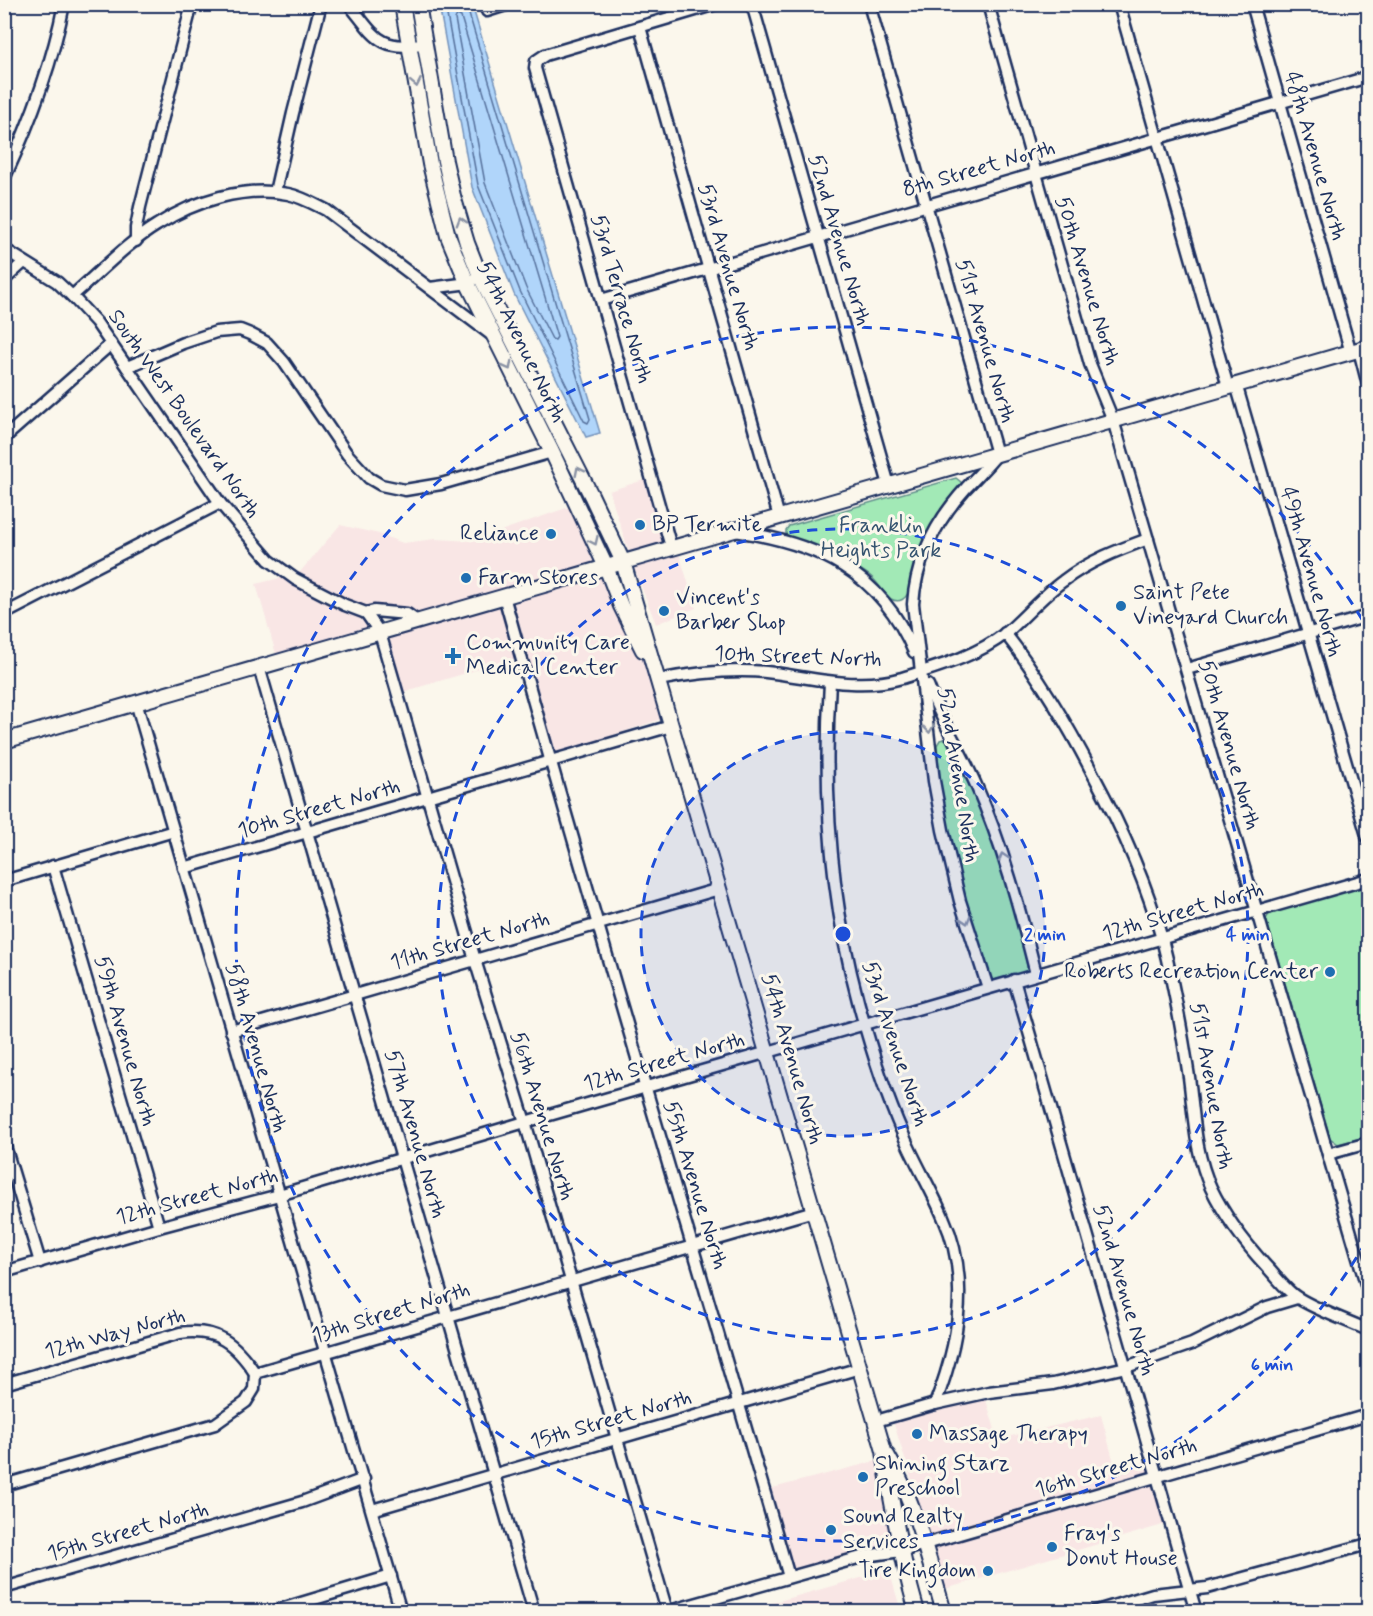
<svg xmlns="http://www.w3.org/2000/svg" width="1373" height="1616" font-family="Mynerve,sans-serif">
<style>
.built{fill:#f9e6e5}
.green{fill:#a2e9b6;stroke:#5e8c8a;stroke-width:1.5}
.water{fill:#b0d5fa;stroke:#7493bc;stroke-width:1.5}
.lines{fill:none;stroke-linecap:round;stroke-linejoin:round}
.shore{stroke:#57719c;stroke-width:1.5}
.minor-casing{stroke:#1b2f5e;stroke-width:15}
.major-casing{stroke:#1b2f5e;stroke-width:18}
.minor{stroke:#fbf7ec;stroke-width:10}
.major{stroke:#fbf7ec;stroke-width:14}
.oneway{stroke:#8b93a5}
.ring{fill:none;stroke:#1d4ed8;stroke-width:3;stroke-dasharray:10 8}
.poi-dot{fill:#1f6fb2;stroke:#fbf7ec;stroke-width:2}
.labels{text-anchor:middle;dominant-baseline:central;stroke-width:6;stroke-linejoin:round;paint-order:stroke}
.street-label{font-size:22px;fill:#1b2f5e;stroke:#fbf7ec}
.poi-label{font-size:22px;fill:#1b2f5e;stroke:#fbf7ec;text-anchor:start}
.park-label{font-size:22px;fill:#365470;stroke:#fbf7ec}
.centre{fill:#1d4ed8;stroke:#fbf7ec;stroke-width:3}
.ring-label{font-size:18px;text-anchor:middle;font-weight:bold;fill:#1d4ed8;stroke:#fbf7ec;stroke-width:6;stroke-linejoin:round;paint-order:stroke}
</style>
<rect width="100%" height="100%" fill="#fbf7ec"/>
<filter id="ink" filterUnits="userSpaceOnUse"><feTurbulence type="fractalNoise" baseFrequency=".0167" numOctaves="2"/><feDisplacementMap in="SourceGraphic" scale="12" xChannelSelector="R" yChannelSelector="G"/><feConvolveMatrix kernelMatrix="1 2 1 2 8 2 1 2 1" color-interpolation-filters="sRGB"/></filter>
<g filter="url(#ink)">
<g class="built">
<path d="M647 479 665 545 630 555 609 491Z"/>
<path d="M572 506 599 564 418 616 366 607 348 601 296 574 300 572 340 525 379 534 403 543 435 539 472 541Z"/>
<path d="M678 550 696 608 656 624 632 563Z"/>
<path d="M603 572 616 608 644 662 664 718 554 756 509 599Z"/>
<path d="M284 577 318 597 362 616 372 630 359 629 276 654 256 584Z"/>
<path d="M500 602 516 658 403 692 386 635Z"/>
<path d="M985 1397 998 1439 1101 1415 1116 1470 1148 1461 1152 1474 930 1538 893 1421 939 1408Z"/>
<path d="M880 1460 896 1547 792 1572 769 1489Z"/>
<path d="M1154 1482 1166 1524 945 1589 933 1546Z"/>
<path d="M889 1570 901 1611H743Z"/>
</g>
<g class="green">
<path d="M956 478 961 482V485L936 517 917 552 909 591C906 598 900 604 891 599 883 594 878 581 869 575 855 566 840 556 825 549 816 545 793 539 786 534V530L789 526Z"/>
<path d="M944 739 949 740C969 783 989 826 1003 872 1012 902 1020 934 1027 965V971L996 981 992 979 990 976 960 885 941 792 937 745 940 740Z"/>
<path d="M1368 885V1136L1338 1144 1330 1138 1266 919 1269 914 1274 912Z"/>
</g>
<path class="water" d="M439 5H472L600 433 586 437 514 294 472 187Z"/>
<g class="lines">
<g class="shore">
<path d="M445 4 478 185 520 291 584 421 588 423 590 419 466 4"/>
<path d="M457 15 461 17 557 337 555 340 552 339 526 288 485 183 455 19Z"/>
</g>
<g class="minor-casing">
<g id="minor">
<path d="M349 4C375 36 380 53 425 43"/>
<path d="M752 4 889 485"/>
<path d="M869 4 997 454C988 466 976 477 966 488 936 521 916 559 913 604L934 781 943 830 960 901 988 988"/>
<path d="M988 4 1090 364 1113 420 1368 1291"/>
<path d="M1119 4 1228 387"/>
<path d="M1252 4 1351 353"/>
<path d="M487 11 509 4"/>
<path d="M640 27 779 517"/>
<path d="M4 179C30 123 52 66 64 4"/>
<path d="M275 192 293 113 321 4"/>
<path d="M136 241V228L140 207 192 4"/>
<path d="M4 249 57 282 72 296 96 322 220 503 269 560 295 579 345 605 366 613 374 611 407 614 417 621"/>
<path d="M4 280 24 262"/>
<path d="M430 288 461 284 474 279"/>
<path d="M72 296C100 272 126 244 157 225 194 201 244 185 288 194 302 197 314 204 326 210L493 336"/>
<path d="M601 300 1368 77"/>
<path d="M1359 350 1368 385"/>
<path d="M127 367 183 343 216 332 240 330 250 334 267 343 284 362 347 454 369 478 381 485 405 490 441 484 552 452"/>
<path d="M1236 384 1368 839"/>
<path d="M4 438 111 344"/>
<path d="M735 531C817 543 880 571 914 652"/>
<path d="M671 547 535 68 536 61 545 55 716 4"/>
<path d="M504 596C595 924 695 1250 789 1577"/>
<path d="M366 613 380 633 475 960 525 1122 667 1611"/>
<path d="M4 614 220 503"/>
<path d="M1005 633C1040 678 1068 725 1094 776 1122 828 1146 882 1162 939 1174 985 1182 1031 1189 1077 1194 1115 1195 1154 1211 1188 1225 1217 1245 1243 1266 1266 1276 1276 1286 1291 1298 1298 1319 1311 1346 1320 1368 1330"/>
<path d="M259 667 534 1612"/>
<path d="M1187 669 1368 616"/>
<path d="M658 680C694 673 730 669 766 672 811 677 857 691 902 678 937 667 977 656 1006 633 1026 616 1042 596 1063 581 1089 561 1118 550 1148 539"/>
<path d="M830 682C823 790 830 897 858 1001 870 1046 884 1091 903 1134 915 1163 932 1190 944 1219 971 1279 958 1346 935 1404"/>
<path d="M928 685C941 720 961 751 976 785 1003 846 1020 910 1036 974"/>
<path d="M136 702 401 1612"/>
<path d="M53 866 159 1227"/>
<path d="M184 868 671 726"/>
<path d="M4 881 174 831"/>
<path d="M1014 980 1196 1612"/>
<path d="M231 1031 719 889"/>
<path d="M4 1143 40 1262"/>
<path d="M1328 1154 1368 1143"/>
<path d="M4 1272 159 1227 279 1195 525 1122 1368 879"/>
<path d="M4 1384 180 1333C217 1328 235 1343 255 1373"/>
<path d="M876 1421 935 1404 989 1392 1053 1384 1126 1367 1192 1344 1267 1307 1297 1298"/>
<path d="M4 1485 215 1424 246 1402 254 1389 255 1373 814 1211"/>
<path d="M372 1510 860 1368"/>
<path d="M4 1588 302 1502 364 1479"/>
<path d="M271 1612 391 1576"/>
<path d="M666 1612 865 1556 901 1551 1368 1415"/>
<path d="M1093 1612 1153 1594 1207 1588 1368 1544"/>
</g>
</g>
<g class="major-casing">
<g id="major">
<path d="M402 4 430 164 448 236 467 282 552 452 606 567 621 606 643 650"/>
<path d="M418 4 445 161 453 196 467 243 480 276 591 495 623 562 884 1451C891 1505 902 1559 917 1612"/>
<path d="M4 741 1368 347"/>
<path d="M887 1455C916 1503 928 1558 944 1612"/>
</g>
</g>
<use href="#minor" class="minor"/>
<use href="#major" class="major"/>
</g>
<defs><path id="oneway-chevron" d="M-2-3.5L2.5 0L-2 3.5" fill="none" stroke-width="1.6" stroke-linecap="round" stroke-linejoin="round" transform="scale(1.5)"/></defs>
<g class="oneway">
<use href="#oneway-chevron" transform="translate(416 83) rotate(79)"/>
<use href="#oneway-chevron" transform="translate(461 221) rotate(-107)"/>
<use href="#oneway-chevron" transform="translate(508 366) rotate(62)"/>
<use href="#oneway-chevron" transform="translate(579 471) rotate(-117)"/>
<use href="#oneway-chevron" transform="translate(594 541) rotate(65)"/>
<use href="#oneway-chevron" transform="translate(929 729) rotate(83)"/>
<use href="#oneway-chevron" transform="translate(1003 857) rotate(-108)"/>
<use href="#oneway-chevron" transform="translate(966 920) rotate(73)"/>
</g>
</g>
<circle cx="843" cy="934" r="202" fill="#1d4ed8" fill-opacity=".12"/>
<g class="ring">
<circle cx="843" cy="934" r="202"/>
<circle cx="843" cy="934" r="405"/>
<path d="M1366 1242A607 607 0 1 1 1366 626"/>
</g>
<g class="poi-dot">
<circle cx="640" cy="525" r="6"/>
<circle cx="551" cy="534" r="6"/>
<circle cx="466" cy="578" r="6"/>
<circle cx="1121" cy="606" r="6"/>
<circle cx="664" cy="611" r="6"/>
<path d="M450 647h6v6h6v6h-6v6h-6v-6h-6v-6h6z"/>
<circle cx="1330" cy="972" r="6"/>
<circle cx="917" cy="1434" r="6"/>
<circle cx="863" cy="1477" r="6"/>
<circle cx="831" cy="1530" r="6"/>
<circle cx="1052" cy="1547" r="6"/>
<circle cx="988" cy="1571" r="6"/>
</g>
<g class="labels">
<g class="street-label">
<text transform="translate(1315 156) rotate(74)">48th Avenue North</text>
<text transform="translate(979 169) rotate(-16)">8th Street North</text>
<text transform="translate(839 240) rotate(74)">52nd Avenue North</text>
<text transform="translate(728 267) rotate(74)">53rd Avenue North</text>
<text transform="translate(1087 281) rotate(73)">50th Avenue North</text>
<text transform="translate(621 299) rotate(74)">53rd Terrace North</text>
<text transform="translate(985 341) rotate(74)">51st Avenue North</text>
<text transform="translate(521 342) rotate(64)">54th Avenue North</text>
<text transform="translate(184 414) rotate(55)">South West Boulevard North</text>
<text transform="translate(1311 572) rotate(74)">49th Avenue North</text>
<text transform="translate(798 657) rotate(2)">10th Street North</text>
<text transform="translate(1229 745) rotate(74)">50th Avenue North</text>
<text transform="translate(958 775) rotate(81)">52nd Avenue North</text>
<text transform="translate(319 809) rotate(-16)">10th Street North</text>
<text transform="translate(1183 912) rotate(-16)">12th Street North</text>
<text transform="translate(470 941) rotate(-16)">11th Street North</text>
<text transform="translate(125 1041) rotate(74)">59th Avenue North</text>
<text transform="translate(895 1044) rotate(72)">53rd Avenue North</text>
<text transform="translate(256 1048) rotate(74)">58th Avenue North</text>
<text transform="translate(792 1059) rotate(74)">54th Avenue North</text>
<text transform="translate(664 1062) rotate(-16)">12th Street North</text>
<text transform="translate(1211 1086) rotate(80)">51st Avenue North</text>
<text transform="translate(542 1116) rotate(73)">56th Avenue North</text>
<text transform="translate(415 1134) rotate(74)">57th Avenue North</text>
<text transform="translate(695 1185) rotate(73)">55th Avenue North</text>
<text transform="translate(197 1197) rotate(-15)">12th Street North</text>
<text transform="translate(1124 1290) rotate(74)">52nd Avenue North</text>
<text transform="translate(391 1313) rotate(-17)">13th Street North</text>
<text transform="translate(115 1334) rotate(-15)">12th Way North</text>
<text transform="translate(611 1420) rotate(-16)">15th Street North</text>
<text transform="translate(1116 1468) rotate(-16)">16th Street North</text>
<text transform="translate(128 1532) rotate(-16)">15th Street North</text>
</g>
<g class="poi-label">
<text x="652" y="525">BP Termite</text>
<text x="539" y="534" text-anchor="end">Reliance</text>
<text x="478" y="578">Farm Stores</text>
<text x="1133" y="593">Saint Pete<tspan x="1133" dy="25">Vineyard Church</tspan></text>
<text x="676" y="598">Vincent's<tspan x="676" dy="25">Barber Shop</tspan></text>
<text x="466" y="643">Community Care<tspan x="466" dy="25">Medical Center</tspan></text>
<text x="1318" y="972" text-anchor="end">Roberts Recreation Center</text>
<text x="929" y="1434">Massage Therapy</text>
<text x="875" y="1464">Shining Starz<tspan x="875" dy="25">Preschool</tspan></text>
<text x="843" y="1517">Sound Realty<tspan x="843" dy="25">Services</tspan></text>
<text x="1064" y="1534">Fray's<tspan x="1064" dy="25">Donut House</tspan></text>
<text x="976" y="1571" text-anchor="end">Tire Kingdom</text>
</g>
<g class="park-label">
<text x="881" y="526">Franklin<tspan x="881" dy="25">Heights Park</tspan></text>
</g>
</g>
<circle cx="843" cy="934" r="9" class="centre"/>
<g class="ring-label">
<text x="1045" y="940">2 min</text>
<text x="1248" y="940">4 min</text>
<text x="1272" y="1370">6 min</text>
</g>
<rect width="1373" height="1616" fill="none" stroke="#fbf7ec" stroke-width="24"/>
<rect x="12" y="12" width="1349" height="1592" fill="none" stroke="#1b2f5e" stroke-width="2" filter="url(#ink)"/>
</svg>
